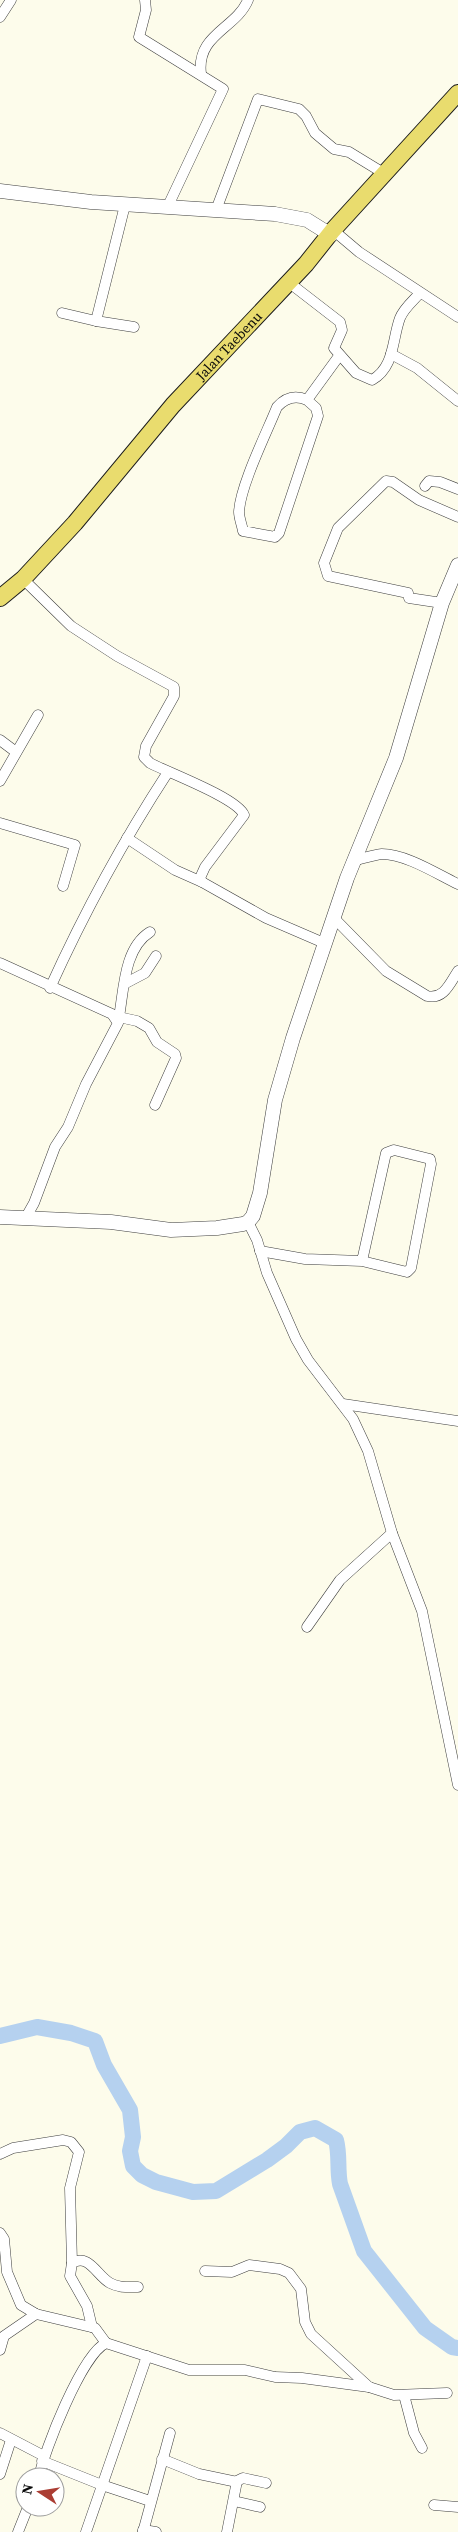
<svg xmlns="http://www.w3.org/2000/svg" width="458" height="2532" font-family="'Source Serif 4',serif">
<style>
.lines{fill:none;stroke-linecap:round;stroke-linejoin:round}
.river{stroke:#b5d1ef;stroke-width:16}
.minor-casing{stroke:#3e3e3e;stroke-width:11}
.tertiary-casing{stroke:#3e3e3e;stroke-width:15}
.primary-casing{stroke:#1c1c1c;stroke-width:18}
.minor{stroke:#fff;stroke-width:10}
.tertiary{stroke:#fff;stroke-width:14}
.primary{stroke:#e9dc6e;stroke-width:16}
.labels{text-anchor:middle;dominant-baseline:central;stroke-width:5;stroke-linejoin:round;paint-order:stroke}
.street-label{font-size:14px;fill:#0b0b0b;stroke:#fff}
</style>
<rect width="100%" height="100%" fill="#fdfceb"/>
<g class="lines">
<path class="river" d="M0 2036 37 2027 71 2033 95 2041 104 2065 130 2110 133 2137 130 2151 133 2166 142 2175 156 2182 193 2192 216 2191 267 2160 286 2146 300 2132 315 2128 336 2140C340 2155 337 2169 340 2184L364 2251 425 2328 452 2347 458 2348"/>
<g class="minor-casing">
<g id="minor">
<path d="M145 0 146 10 139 37 223 89 167 208"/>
<path d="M0 17 11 0"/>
<path d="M201 74C196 34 236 29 248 0"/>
<path d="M216 210 258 99 299 109 306 116 315 133 334 149 349 152 385 174"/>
<path d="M333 230 359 252 458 317"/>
<path d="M287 281 340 322 342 330 334 348 356 373 372 380C395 367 392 339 400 318 404 308 413 301 420 293"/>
<path d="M62 313 96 321 134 327"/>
<path d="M96 321 125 205"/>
<path d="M391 354 417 368 458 401"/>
<path d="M307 400 316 408 318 416 279 533 275 537 243 531C242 525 239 518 239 512 240 486 267 432 277 407 286 397 296 395 307 400L339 356"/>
<path d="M425 486 429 481 440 482 458 489"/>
<path d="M23 579 71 626 117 656 174 687V696L146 746 144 757 150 763C169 773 237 798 244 815L205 867 200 878 202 882 266 918 324 943"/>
<path d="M442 603 409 598 408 593 328 576 324 563 338 528 386 481 393 482 419 500 458 517"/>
<path d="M0 740 16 752"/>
<path d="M0 781 38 715"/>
<path d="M0 823 75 845 63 886"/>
<path d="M127 838 175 870 202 882"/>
<path d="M356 860C364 858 374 855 382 854 406 854 437 874 458 884"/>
<path d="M334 918 386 971 427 996C444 1000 450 983 458 971"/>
<path d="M0 963 112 1014 118 1023 86 1084 68 1127 55 1147 34 1203 25 1219"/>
<path d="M126 983 145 973 156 956"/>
<path d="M50 988C84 913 123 841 168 772"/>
<path d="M114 1016 137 1021 149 1028 157 1042 175 1054 176 1058 155 1105"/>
<path d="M119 1017C124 989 124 948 150 932"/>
<path d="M248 1222 257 1240 267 1273 296 1339 308 1360 353 1419 368 1451 392 1533 422 1611 458 1785"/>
<path d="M260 1251 305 1259 362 1261 407 1272 411 1268 431 1164 430 1159 394 1150 386 1153 362 1261"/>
<path d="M343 1404 458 1421"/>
<path d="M307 1627 340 1580 392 1533"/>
<path d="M0 2154 13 2148 63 2140 71 2142 79 2152 70 2188 72 2263"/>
<path d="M0 2233 4 2239 7 2272 21 2305 36 2314 95 2328 106 2343"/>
<path d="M205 2271 232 2272 249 2265 280 2269 289 2273 301 2289 305 2322 311 2334 369 2387"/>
<path d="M92 2327 87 2306 70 2276 72 2263C89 2253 97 2276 110 2283 119 2288 128 2287 138 2287"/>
<path d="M0 2350 4 2336 36 2314"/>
<path d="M404 2395 414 2433 422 2448"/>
<path d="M0 2433 44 2456"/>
<path d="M162 2459 199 2474 237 2482"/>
<path d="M42 2461 102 2485 150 2501"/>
<path d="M0 2474 11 2440"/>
<path d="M39 2477C44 2451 82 2354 106 2343L189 2370H245L275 2377 302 2378 369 2387 394 2395 447 2393"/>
<path d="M234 2501 260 2507"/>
<path d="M434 2505 458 2507"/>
<path d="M143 2530 156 2532"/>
<path d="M18 2532 28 2507"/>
<path d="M86 2532 147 2356"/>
<path d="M143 2532 170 2433"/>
<path d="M227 2532 237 2481 243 2478 266 2483"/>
</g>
</g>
<g class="tertiary-casing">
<g id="tertiary">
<path d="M0 191 91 202 275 214 307 220 331 235"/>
<path d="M0 1217 111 1222 171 1230 217 1228 243 1224 248 1222 253 1216 260 1193 275 1100 293 1038 347 878 396 758 442 603 458 565"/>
</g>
</g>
<g class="primary-casing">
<g id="primary">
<path id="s1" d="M0 598 23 579 75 523 173 405 306 264 333 230 458 93"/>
</g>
</g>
<use href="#minor" class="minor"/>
<use href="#tertiary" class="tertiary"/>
<use href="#primary" class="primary"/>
</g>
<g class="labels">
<g class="street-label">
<text stroke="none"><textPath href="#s1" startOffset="341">Jalan Taebenu</textPath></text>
</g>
</g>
<g transform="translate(40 2492) rotate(282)"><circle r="24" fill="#ffffff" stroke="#9d9d9d"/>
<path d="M0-4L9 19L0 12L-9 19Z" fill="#ab3d33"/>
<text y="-8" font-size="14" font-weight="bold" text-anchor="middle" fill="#0b0b0b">N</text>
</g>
</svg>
